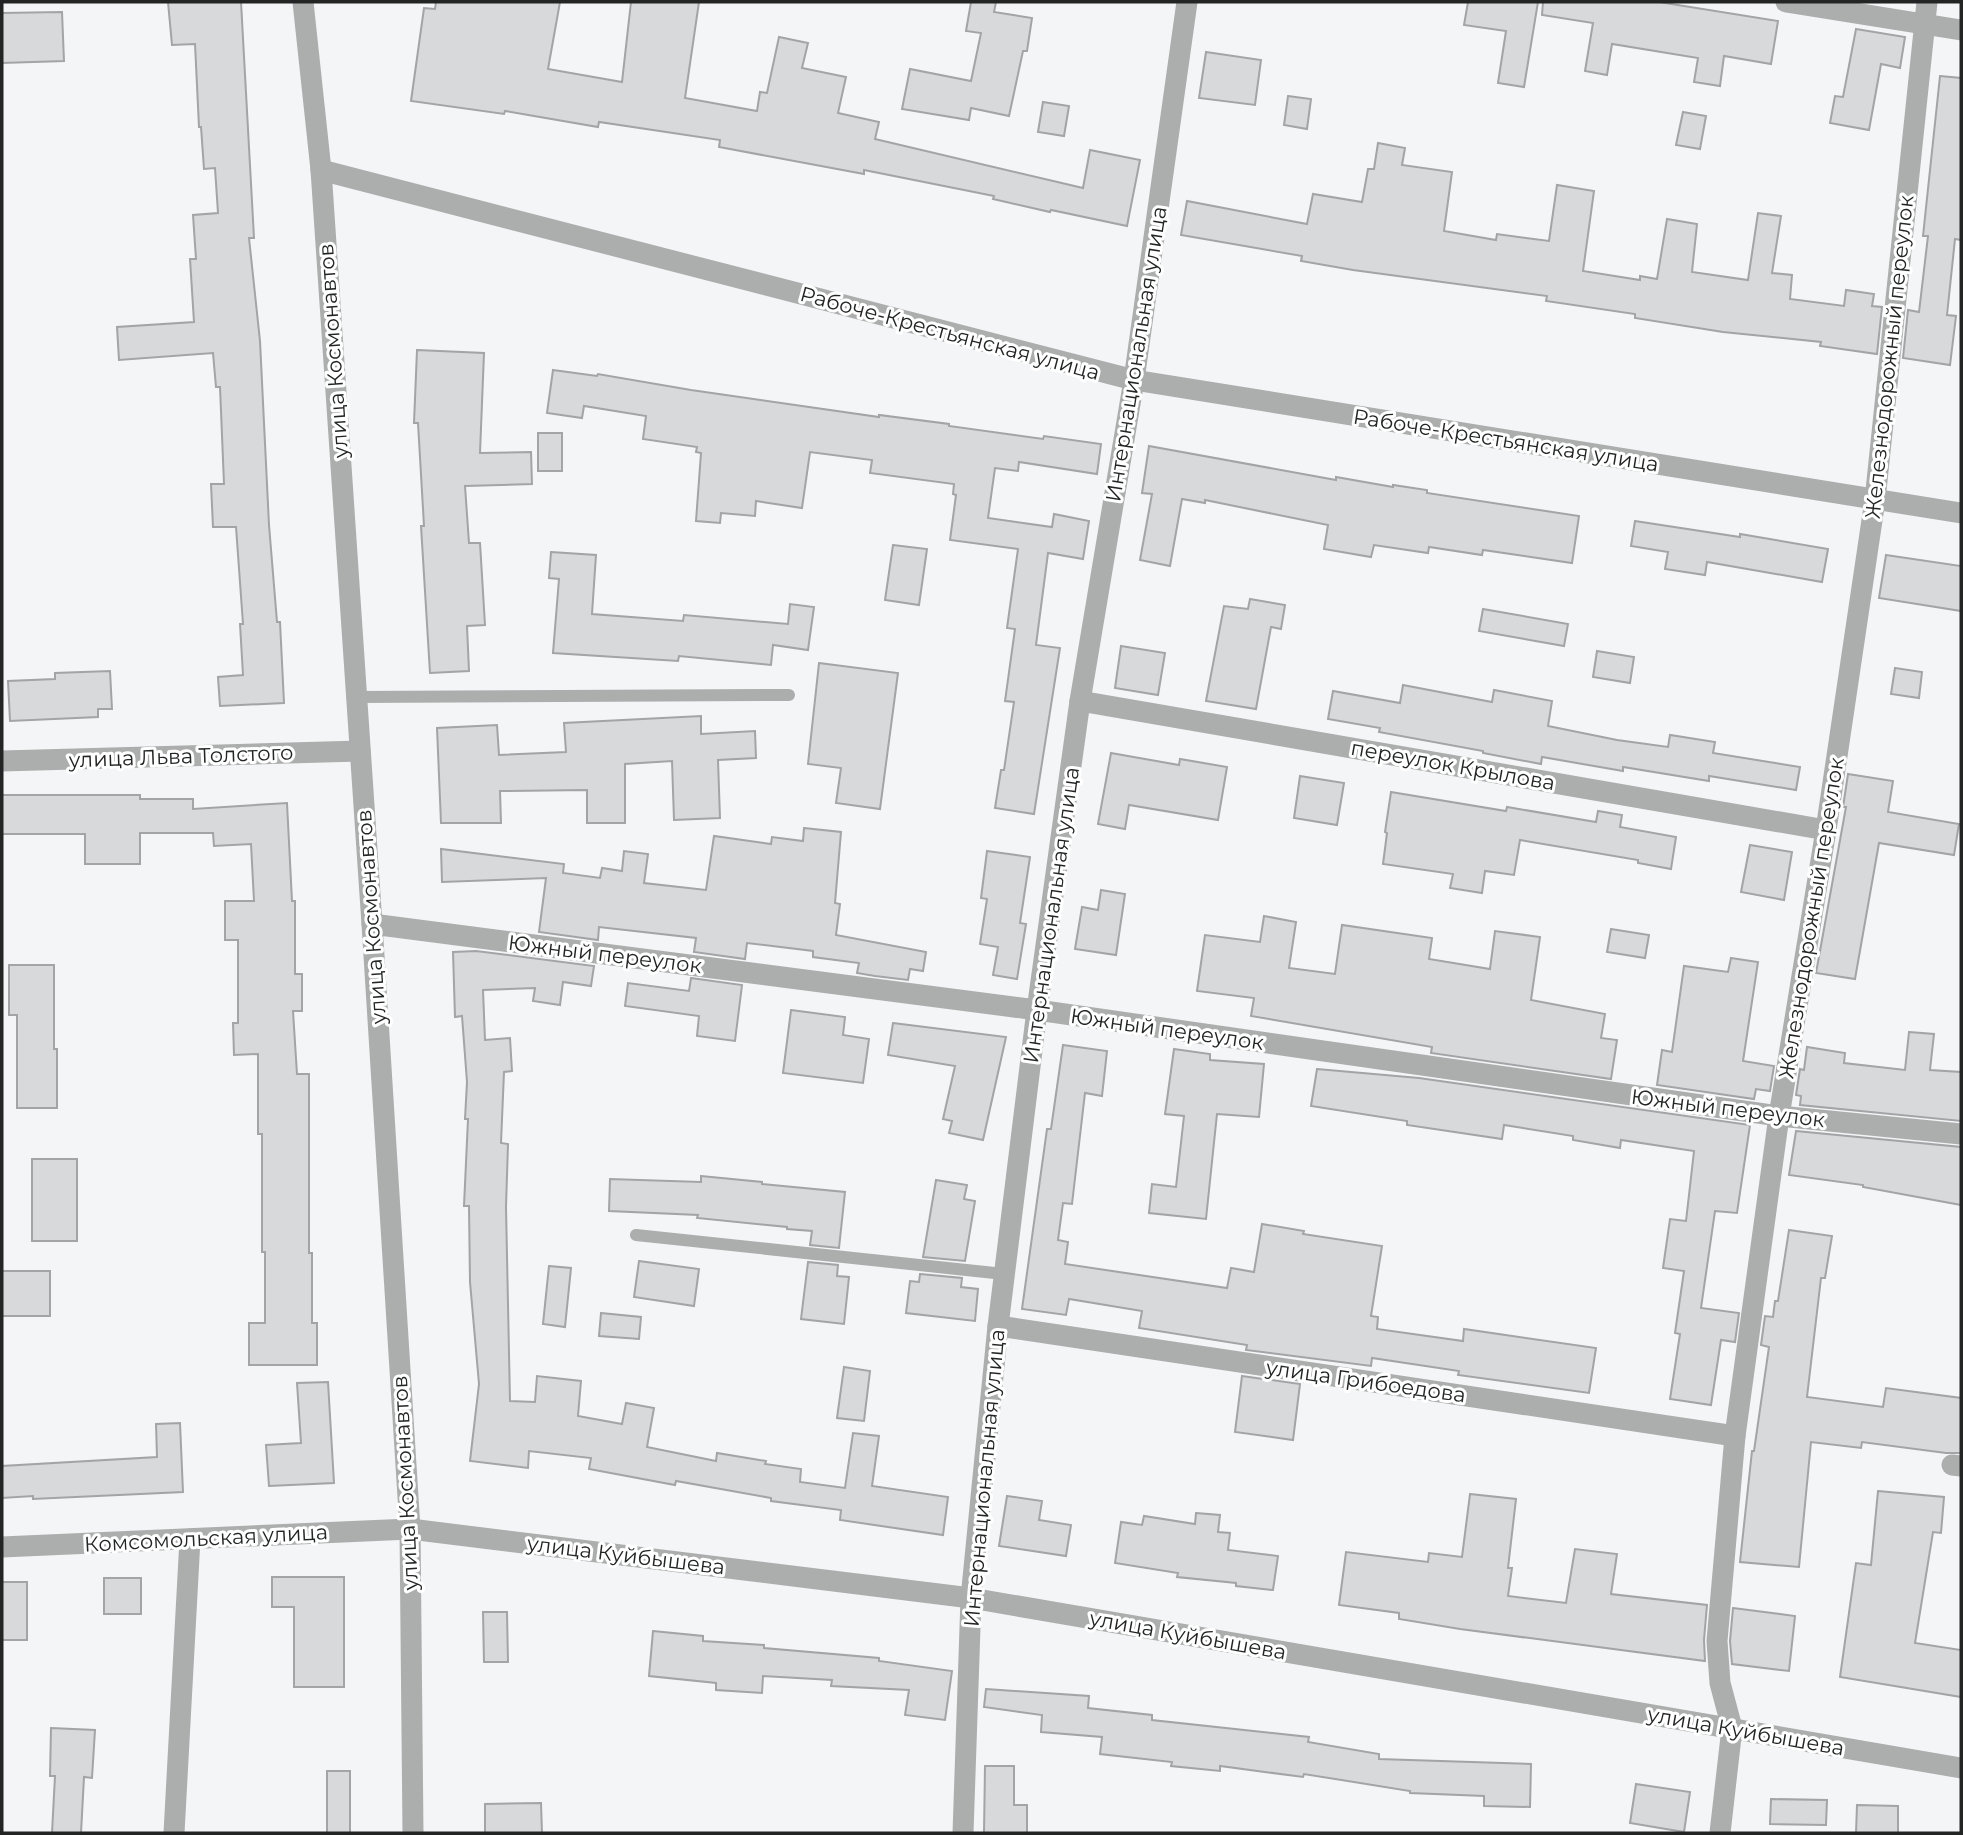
<svg xmlns="http://www.w3.org/2000/svg" width="1963" height="1835" font-family="Montserrat,sans-serif">
<style>
.building{fill:#d7d9db;stroke:#a2a4a5;stroke-width:2}
.lines{fill:none;stroke-linecap:round;stroke-linejoin:round}
.lane{stroke:#acadad;stroke-width:12}
.street{stroke:#acadad;stroke-width:21}
.labels{text-anchor:middle;dominant-baseline:central;stroke-width:6;stroke-linejoin:round;paint-order:stroke}
.street-label{font-size:21px;fill:#232424;stroke:#fff}
</style>
<rect width="100%" height="100%" fill="#f3f5f7"/>
<g class="building">
<path d="M168 2H241L254 238H249L260 341 269 525 277 622H280L284 703 220 706 218 677 243 675 240 624H243L236 527H213L211 484H224L220 387H216L213 353 119 360 117 327 194 322 190 259H196L193 215 218 213 215 168 204 169 201 127H199L195 44 172 45Z"/>
<path d="M436 2H560L548 69 622 82 631 2H699L685 98 757 111 760 92 767 93 779 37 808 43 802 68 846 77 838 113 879 122 875 139 1083 188 1090 150 1140 160 1127 226 1051 210 1050 212 993 199 994 196 864 170V174L719 147 720 140 599 122 598 127 505 111 504 114 411 101 424 8 435 9Z"/>
<path d="M971 2H996L994 12 1032 18 1027 51H1023L1009 116 971 108 969 120 902 109 910 69 971 81 981 33 966 31Z"/>
<path d="M1468 2H1538L1524 87 1498 83 1506 31 1464 25Z"/>
<path d="M1543 2H1659L1778 21 1771 64 1724 56 1720 86 1694 82 1698 58 1612 44 1607 75 1585 71 1593 23 1542 15Z"/>
<path d="M62 12 64 61 2 63V13Z"/>
<path d="M1856 29 1905 37 1900 68 1881 64 1869 130 1830 123 1835 96 1843 97Z"/>
<path d="M1206 52 1261 60 1255 105 1199 98Z"/>
<path d="M1940 76 1961 78V240L1955 239 1947 315 1956 316 1950 365 1903 358 1908 310 1919 312 1928 236H1923Z"/>
<path d="M1288 96 1311 99 1307 129 1284 125Z"/>
<path d="M1043 102 1069 106 1064 136 1038 132Z"/>
<path d="M1683 112 1706 116 1700 149 1676 145Z"/>
<path d="M1378 143 1405 148 1402 165 1452 172 1444 231 1496 240 1497 234 1549 241 1557 185 1594 191 1583 271 1640 280V276L1657 279 1667 219 1697 224 1692 272 1748 280 1758 213 1781 216 1772 273 1792 275 1790 299 1844 306 1846 290 1874 294 1872 306 1882 307 1877 354 1820 346 1821 342 1723 332 1635 318V314L1546 301 1547 296 1353 270 1301 261 1302 256 1181 235 1187 201 1307 224 1313 194 1362 202 1368 169H1374Z"/>
<path d="M417 350 484 353 480 453 531 452 532 484 465 486 469 543H480L485 625 467 626 469 671 430 673 421 526H424L418 423H414Z"/>
<path d="M553 370 597 376 598 374 691 390 879 417V415L949 424V426L1043 439 1044 436 1101 444 1097 474 1019 462 1018 471 995 468 988 518 1052 527 1054 514 1089 521 1083 559 1048 553 1036 645 1060 648 1034 814 995 808 1001 770H1004L1014 702 1005 701 1015 629 1007 628 1018 549 950 540 956 495 953 494 954 484 870 473 872 460 810 452 802 508 756 501 755 516 721 513 720 523 696 521 701 453 696 452 697 447 643 439 646 416 584 406 582 418 547 413Z"/>
<rect x="538" y="433" width="24" height="38"/>
<path d="M1149 446 1336 480V477L1393 487V485L1427 490V493L1579 516 1572 563 1483 550 1482 555 1429 547 1428 553 1374 545 1371 557 1324 549 1328 525 1205 500V503L1182 499 1170 566 1140 560 1152 494 1142 493Z"/>
<path d="M1635 521 1740 537V534L1828 549 1822 582 1707 562 1705 575 1665 569 1668 552 1631 546Z"/>
<path d="M893 545 927 549 919 605 885 600Z"/>
<path d="M551 552 596 555 592 614 683 621 684 615 788 624 790 604 814 607 808 650 773 645 771 665 679 656 678 661 553 653 559 579 549 578Z"/>
<path d="M1886 555 1961 566V611L1879 598Z"/>
<path d="M1250 599 1285 605 1281 629 1271 627 1256 709 1206 701 1224 606 1248 609Z"/>
<path d="M1483 609 1568 624 1564 646 1479 631Z"/>
<path d="M1121 646 1165 653 1158 695 1115 688Z"/>
<path d="M1597 651 1634 657 1630 683 1593 677Z"/>
<path d="M819 663 898 673 880 809 836 803 841 768 808 764Z"/>
<path d="M1895 668 1922 672 1919 698 1891 694Z"/>
<path d="M110 671 112 709H98V717L10 721 8 681 55 679V673Z"/>
<path d="M1403 685 1492 702 1494 690 1552 701 1548 726 1617 740 1668 747 1670 735 1715 742 1713 753 1800 767 1796 790 1709 776V781L1623 767V771L1542 757 1541 764 1483 753V751L1379 732 1380 728 1328 719 1333 691 1400 703Z"/>
<path d="M701 716V734L755 731 756 758 718 760 720 818 674 820 672 761 625 764V823H587V790L500 791 501 823H441L437 728 497 725 499 755 566 752 564 723Z"/>
<path d="M1111 753 1179 765 1180 759 1227 767 1218 820 1129 805 1125 829 1098 824Z"/>
<path d="M1848 774 1893 781 1888 812 1959 824 1954 855 1879 843 1855 979 1816 973 1846 807H1843Z"/>
<path d="M1300 776 1344 783 1337 825 1294 818Z"/>
<path d="M1391 792 1506 811 1507 807 1596 822 1598 811 1622 815 1620 827 1676 837 1671 869 1638 863V860L1520 840 1514 875 1485 871 1482 893 1450 888 1453 874 1383 864 1387 833 1385 832Z"/>
<path d="M2 795H140V799H193V809L287 803 292 901H295V974H302V1011H293L297 1074H309V1253H312V1323H317V1365H249V1323H265V1252H262V1134H258V1054L234 1055 233 1023H238V940H225V901H254L251 844 214 846 213 833H140V864H85V834H2Z"/>
<path d="M804 828 841 832 835 903 840 904 836 935 926 952 923 971 910 969 908 980 875 976 857 973 859 963 813 957V951L747 943 745 959 694 952 696 938 599 927 598 940 539 932 546 878 442 882 441 849 564 864 563 873 600 878 602 868 622 871 624 851 648 854 644 883 706 890 714 836 771 844 772 837 803 841Z"/>
<path d="M1750 845 1792 852 1784 900 1741 892Z"/>
<path d="M987 851 1030 857 1020 923 1026 924 1017 979 993 975 998 947 980 944 987 899 981 898Z"/>
<path d="M1101 890 1125 894 1116 955 1075 949 1082 907 1098 910Z"/>
<path d="M1264 916 1296 922 1289 968 1335 974 1342 925 1432 938 1429 959 1490 969 1495 931 1540 937 1531 1000 1605 1014 1601 1038 1617 1040 1611 1079 1431 1053 1432 1047 1251 1016 1254 998 1197 991 1205 935 1260 942Z"/>
<path d="M1611 929 1649 935 1645 958 1607 952Z"/>
<path d="M476 951 594 966 591 986 563 982 560 1005 533 1001 535 988 483 990 485 1040 510 1038 512 1071 504 1072 501 1143 508 1144 506 1207 510 1401 535 1402 537 1376 581 1381 578 1416 622 1424 626 1403 654 1408 647 1447 716 1461 717 1453 766 1461 765 1464 801 1469 800 1482 845 1488 853 1433 879 1436 872 1486 948 1497 943 1535 840 1520 841 1510 771 1501V1498L676 1481 675 1485 589 1469 591 1458 529 1451 528 1468 470 1461 479 1384 470 1282 469 1206H464L468 1119H465L467 1082 462 1016 455 1017 453 952Z"/>
<path d="M1731 958 1758 962 1743 1061 1774 1066 1770 1091 1756 1089 1754 1099 1657 1085 1662 1050 1672 1052 1684 966 1728 972Z"/>
<path d="M9 965H54V1049H57V1108H17V1015H9Z"/>
<path d="M691 978 742 985 735 1041 697 1036 699 1016 625 1006 628 983 689 991Z"/>
<path d="M791 1010 845 1017 843 1035 869 1039 863 1083 783 1073Z"/>
<path d="M893 1023 1006 1037 983 1140 949 1133 952 1121 943 1119 955 1066 888 1055Z"/>
<path d="M1909 1032 1934 1034 1930 1070 1961 1072V1121L1800 1105 1801 1096 1796 1095 1800 1069 1804 1070 1807 1047 1845 1053 1844 1063 1905 1070Z"/>
<path d="M1063 1045 1107 1051 1102 1096 1085 1093 1072 1204 1063 1203 1058 1240 1068 1242 1065 1264 1227 1288 1231 1268 1254 1272 1262 1224 1304 1231 1303 1234 1382 1246 1371 1316 1378 1317 1377 1329 1463 1341 1464 1329 1596 1348 1589 1393 1458 1375 1459 1371 1372 1358 1371 1366 1246 1350 1247 1345 1139 1328 1142 1311 1069 1299 1066 1315 1022 1309 1047 1129H1051Z"/>
<path d="M1174 1049 1210 1054V1060L1264 1064 1259 1117 1217 1114 1206 1219 1149 1213 1152 1184 1176 1187 1184 1116 1165 1114Z"/>
<path d="M1317 1069 1419 1078 1750 1125 1737 1213 1715 1211 1701 1308 1739 1313 1735 1342 1721 1340 1711 1405 1670 1399 1680 1334 1675 1333 1684 1271 1663 1268 1670 1219 1686 1221 1694 1151 1621 1140 1620 1148 1573 1140V1136L1504 1125 1502 1139 1407 1125V1121L1311 1106Z"/>
<path d="M1796 1131 1961 1147V1205L1863 1187V1185L1789 1175Z"/>
<rect x="32" y="1159" width="45" height="82"/>
<path d="M701 1176 762 1182V1184L845 1192 839 1248 810 1245 812 1231 787 1229V1227L697 1218 698 1215 609 1211 610 1179 701 1182Z"/>
<path d="M936 1180 967 1185 964 1199 975 1201 965 1261 923 1257Z"/>
<path d="M1789 1230 1832 1236 1825 1278H1821L1807 1397 1883 1407 1886 1388 1961 1398V1453H1946L1862 1442 1861 1448 1811 1442 1799 1567 1740 1562 1752 1451H1754L1769 1347 1761 1345 1765 1316 1773 1317 1775 1301H1778Z"/>
<path d="M639 1261 699 1269 694 1306 634 1297Z"/>
<path d="M808 1262 838 1265 837 1276 849 1277 844 1324 801 1319Z"/>
<path d="M549 1266 571 1268 565 1327 543 1324Z"/>
<rect x="2" y="1271" width="48" height="45"/>
<path d="M920 1274 962 1278 961 1287 978 1289 975 1321 906 1313 910 1281 919 1282Z"/>
<path d="M601 1313 641 1317 639 1339 599 1336Z"/>
<path d="M844 1367 870 1371 864 1421 837 1418Z"/>
<path d="M1242 1376 1300 1384 1293 1440 1235 1432Z"/>
<path d="M328 1382 334 1483 269 1486 266 1445 301 1443 297 1383Z"/>
<path d="M180 1423 183 1492 33 1499V1496L2 1498V1466L157 1457 156 1424Z"/>
<path d="M1878 1491 1944 1497 1941 1533 1933 1532 1915 1643 1961 1650V1697L1840 1677 1856 1563 1871 1565Z"/>
<path d="M1470 1494 1516 1499 1508 1568H1512L1508 1596 1566 1603 1575 1549 1617 1554 1611 1594 1707 1605 1704 1640 1705 1661 1460 1629 1399 1619V1613L1339 1605 1346 1552 1428 1562 1429 1553 1462 1557Z"/>
<path d="M1007 1496 1042 1501 1039 1520 1071 1525 1066 1556 999 1546Z"/>
<path d="M1196 1513 1220 1515 1218 1532 1230 1533 1228 1550 1278 1556 1273 1590 1236 1586V1583L1177 1577 1178 1573 1115 1563 1121 1522 1142 1525 1144 1516 1195 1524Z"/>
<path d="M272 1577H344V1687H294V1607H272Z"/>
<rect x="104" y="1578" width="37" height="36"/>
<rect x="2" y="1582" width="25" height="58"/>
<path d="M1733 1608 1795 1616 1789 1671 1732 1664 1730 1641Z"/>
<path d="M483 1612H507L508 1662H484Z"/>
<path d="M653 1631 703 1636V1641L764 1645V1648L879 1658V1661L952 1671 945 1720 905 1715 909 1690 831 1686 832 1680 763 1676 762 1693 716 1690V1683L649 1676Z"/>
<path d="M986 1689 1089 1696 1088 1708 1152 1715V1720L1309 1737 1308 1742 1379 1754V1759L1531 1764 1530 1807 1484 1806V1796L1410 1793V1791L1304 1774 1303 1777 1220 1766V1771L1171 1766 1172 1762 1100 1754 1102 1737 1041 1732 1042 1715 984 1707Z"/>
<path d="M51 1728 95 1730 92 1778 84 1777 81 1833H52L55 1776H50Z"/>
<path d="M985 1766H1014V1805H1027V1833H984Z"/>
<rect x="327" y="1771" width="23" height="62"/>
<path d="M1636 1784 1690 1792 1684 1832 1630 1823Z"/>
<path d="M1771 1799 1827 1800 1826 1825 1770 1824Z"/>
<path d="M541 1803 542 1833H485V1804Z"/>
<path d="M1857 1805 1898 1806V1833H1856Z"/>
</g>
<g class="lines">
<g class="lane">
<path d="M356 697 789 695"/>
<path d="M636 1235 1004 1274"/>
</g>
<g class="street">
<path d="M303 2 321 170 372 924 410 1529 413 1833"/>
<path d="M1786 2 1961 30"/>
<path d="M321 170 1134 380 1961 513"/>
<path d="M1080 701 1826 830"/>
<path d="M2 761 360 751"/>
<path d="M372 924 1037 1010 1779 1116 1961 1134"/>
<path d="M998 1326 1735 1436"/>
<path d="M1952 1465 1961 1466"/>
<path d="M2 1547 410 1529 971 1598 1961 1768"/>
<path d="M174 1833 190 1539"/>
<path d="M963 1833 971 1598 998 1326 1037 1010 1080 701 1134 380 1187 2"/>
<path d="M1720 1833 1732 1728 1720 1683 1717 1641 1735 1436 1779 1116 1826 830 1875 500 1927 2"/>
</g>
</g>
<g class="labels">
<g class="street-label">
<text transform="translate(950 333) rotate(15)">Рабоче-Крестьянская улица</text>
<text transform="translate(333 351) rotate(-94)">улица Космонавтов</text>
<text transform="translate(1136 354) rotate(-81)">Интернациональная улица</text>
<text transform="translate(1889 357) rotate(-84)">Железнодорожный переулок</text>
<text transform="translate(1506 440) rotate(9)">Рабоче-Крестьянская улица</text>
<text transform="translate(181 756) rotate(-2)">улица Льва Толстого</text>
<text transform="translate(1453 765) rotate(10)">переулок Крылова</text>
<text transform="translate(1051 915) rotate(-82)">Интернациональная улица</text>
<text transform="translate(371 917) rotate(-94)">улица Космонавтов</text>
<text transform="translate(1811 918) rotate(-81)">Железнодорожный переулок</text>
<text transform="translate(605 954) rotate(7)">Южный переулок</text>
<text transform="translate(1167 1029) rotate(8)">Южный переулок</text>
<text transform="translate(1728 1108) rotate(7)">Южный переулок</text>
<text transform="translate(1366 1381) rotate(8)">улица Грибоедова</text>
<text transform="translate(984 1478) rotate(-85)">Интернациональная улица</text>
<text transform="translate(405 1483) rotate(-93)">улица Космонавтов</text>
<text transform="translate(206 1538) rotate(-3)">Комсомольская улица</text>
<text transform="translate(626 1555) rotate(7)">улица Куйбышева</text>
<text transform="translate(1188 1635) rotate(10)">улица Куйбышева</text>
<text transform="translate(1746 1731) rotate(10)">улица Куйбышева</text>
</g>
</g>
<rect width="1963" height="1835" fill="none" stroke="#232424" stroke-width="7"/>
</svg>
